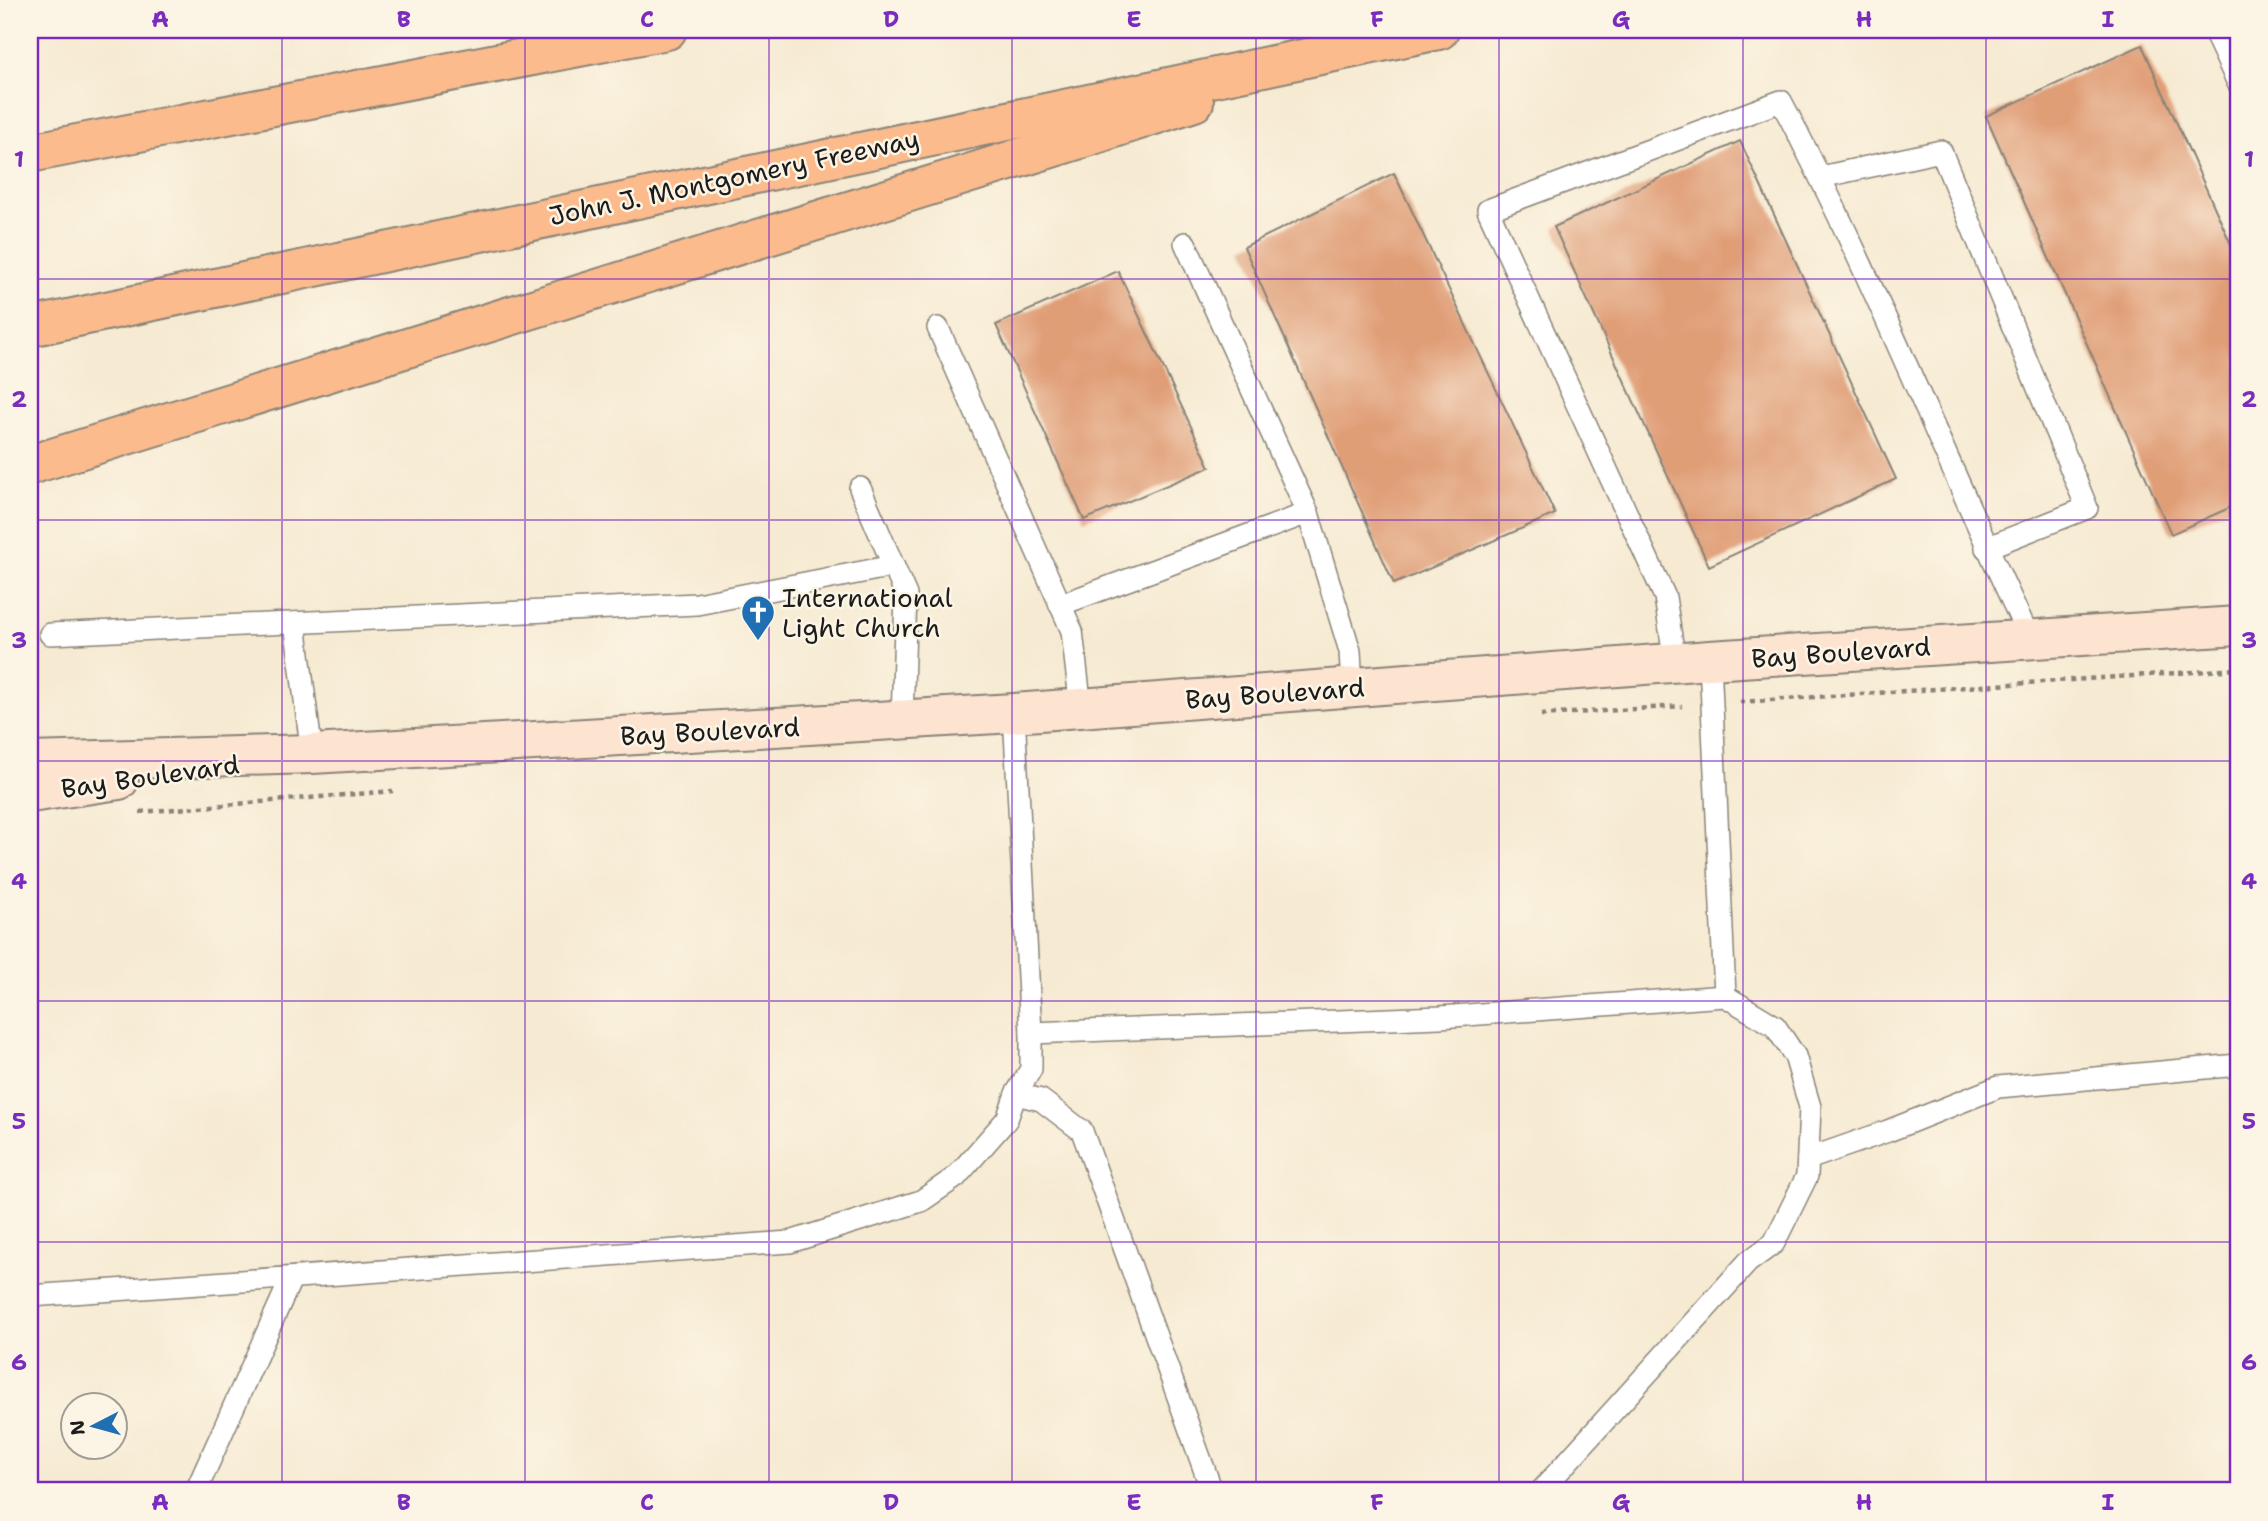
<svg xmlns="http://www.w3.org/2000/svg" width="2268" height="1521" font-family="'Shantell Sans',sans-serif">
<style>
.building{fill:#e09e77}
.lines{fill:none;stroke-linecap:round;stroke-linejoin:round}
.lane-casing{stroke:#898377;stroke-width:24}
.secondary-casing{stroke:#898377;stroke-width:42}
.highway-casing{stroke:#898377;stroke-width:42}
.path{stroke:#898377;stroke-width:4.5;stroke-dasharray:5 5;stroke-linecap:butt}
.lane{stroke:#fff;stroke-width:21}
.secondary{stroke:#fde4d1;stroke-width:38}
.highway{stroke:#fbbb8d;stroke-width:38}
.grid{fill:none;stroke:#7b2cbf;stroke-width:2;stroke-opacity:0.55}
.labels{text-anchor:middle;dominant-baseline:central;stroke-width:5;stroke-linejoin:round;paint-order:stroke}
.street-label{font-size:26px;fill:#1c1c1c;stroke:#fcf5e5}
.poi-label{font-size:26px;fill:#1c1c1c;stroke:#fcf5e5;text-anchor:start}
.neatline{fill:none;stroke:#7b2cbf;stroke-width:2.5}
.grid-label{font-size:23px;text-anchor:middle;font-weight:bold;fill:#7b2cbf}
</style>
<rect width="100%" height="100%" fill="#fcf5e5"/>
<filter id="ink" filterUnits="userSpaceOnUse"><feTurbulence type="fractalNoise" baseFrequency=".0143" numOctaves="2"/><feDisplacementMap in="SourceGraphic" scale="14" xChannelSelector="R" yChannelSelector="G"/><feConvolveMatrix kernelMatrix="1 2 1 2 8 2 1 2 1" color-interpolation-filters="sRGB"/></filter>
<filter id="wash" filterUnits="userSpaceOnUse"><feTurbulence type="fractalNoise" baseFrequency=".00686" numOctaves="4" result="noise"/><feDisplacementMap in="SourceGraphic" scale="28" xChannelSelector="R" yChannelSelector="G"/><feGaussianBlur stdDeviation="1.57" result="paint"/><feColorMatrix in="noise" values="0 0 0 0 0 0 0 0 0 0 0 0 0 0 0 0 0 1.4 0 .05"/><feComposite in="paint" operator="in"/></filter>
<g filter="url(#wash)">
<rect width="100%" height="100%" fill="#f6ead2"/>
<g id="blocks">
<g class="building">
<path d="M2142 45 2238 260V504L2171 534 1986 116Z"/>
<path d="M1740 141 1896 479 1709 566 1554 227Z"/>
<path d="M1394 173 1555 514 1394 584 1244 247Z"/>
<path d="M1118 271 1210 467 1084 520 996 325Z"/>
</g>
</g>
</g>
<g filter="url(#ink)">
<use href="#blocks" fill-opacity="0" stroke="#898377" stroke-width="2"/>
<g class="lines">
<g class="lane-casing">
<g id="lane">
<path d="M2238 34 2217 38 2238 83"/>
<path d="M1821 177 1941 151 2087 508 1986 548"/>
<path d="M938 328 1072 631 1081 709"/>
<path d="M860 488 906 595 902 720"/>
<path d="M1308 513 1350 651 1352 687"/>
<path d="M1060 605 1308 513 1185 243"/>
<path d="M295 623 312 754"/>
<path d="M50 634 697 604 893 566"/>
<path d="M1710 660 1725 996"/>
<path d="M1675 663 1665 597 1488 210 1781 101C1873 275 1945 461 2030 639"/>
<path d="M1031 1033 1440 1017 1725 996 1775 1026 1795 1056 1810 1107 1807 1176 1774 1243 1748 1262 1541 1491"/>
<path d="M1016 1094 1041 1100 1082 1131 1212 1491"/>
<path d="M1808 1159 1888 1131 1998 1087 2238 1065"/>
<path d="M30 1296 790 1242 921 1201 956 1177 1007 1119 1016 1094 1031 1069V1033L1014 713"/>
<path d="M196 1491 291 1279"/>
</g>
</g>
<g class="secondary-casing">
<g id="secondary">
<path d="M30 762 312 754 1014 713 1710 660 2238 626"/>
<path d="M30 793 119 780"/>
</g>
</g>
<g class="highway-casing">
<g id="highway">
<path d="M30 153 667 30"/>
<path d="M30 327 1439 30"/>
<path d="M30 465 1090 136 1194 102"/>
</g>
</g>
<g class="path">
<path d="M1740 702 2238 669"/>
<path d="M1541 715 1682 706"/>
<path d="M140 812 393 791"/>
</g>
<use href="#lane" class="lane"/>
<use href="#secondary" class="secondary"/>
<use href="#highway" class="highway"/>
</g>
</g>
<path class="grid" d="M282 30V1491M525 30V1491M769 30V1491M1012 30V1491M1256 30V1491M1499 30V1491M1743 30V1491M1986 30V1491M30 279H2238M30 520H2238M30 761H2238M30 1001H2238M30 1242H2238"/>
<defs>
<g id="church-pin" transform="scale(1.75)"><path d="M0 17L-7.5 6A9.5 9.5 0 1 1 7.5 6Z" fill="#1f6fb2" stroke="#fcf5e5"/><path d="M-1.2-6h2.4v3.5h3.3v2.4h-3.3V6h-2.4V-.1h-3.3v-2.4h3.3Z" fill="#fff"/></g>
</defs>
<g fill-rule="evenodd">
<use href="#church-pin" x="758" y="612"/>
</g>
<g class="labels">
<g class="street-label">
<text transform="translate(734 177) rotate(-12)">John J. Montgomery Freeway</text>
<text transform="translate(1841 652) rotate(-4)">Bay Boulevard</text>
<text transform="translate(1275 693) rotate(-4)">Bay Boulevard</text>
<text transform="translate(710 731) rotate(-3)">Bay Boulevard</text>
<text transform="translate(150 776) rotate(-8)">Bay Boulevard</text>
</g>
<g class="poi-label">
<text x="782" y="597">International<tspan x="782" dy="30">Light Church</tspan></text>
</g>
</g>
<rect width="2268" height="1521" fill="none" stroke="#fcf5e5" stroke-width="77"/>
<g transform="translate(94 1426) rotate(264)"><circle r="33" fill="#fcf5e5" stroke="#a29e95" stroke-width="2"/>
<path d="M0-5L12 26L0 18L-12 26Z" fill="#1f6fb2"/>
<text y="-10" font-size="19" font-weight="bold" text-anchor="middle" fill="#1c1c1c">N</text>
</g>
<rect x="38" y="38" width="2192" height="1444" class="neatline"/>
<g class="grid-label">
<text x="160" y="27">A</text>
<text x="404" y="27">B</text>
<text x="647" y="27">C</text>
<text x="891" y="27">D</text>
<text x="1134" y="27">E</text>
<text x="1377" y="27">F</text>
<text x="1621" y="27">G</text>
<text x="1864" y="27">H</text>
<text x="2108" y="27">I</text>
<text x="19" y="167">1</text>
<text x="2249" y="167">1</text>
<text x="19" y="407">2</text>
<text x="2249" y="407">2</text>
<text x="19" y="648">3</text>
<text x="2249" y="648">3</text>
<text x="19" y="889">4</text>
<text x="2249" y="889">4</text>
<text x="19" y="1129">5</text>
<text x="2249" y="1129">5</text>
<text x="19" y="1370">6</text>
<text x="2249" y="1370">6</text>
<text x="160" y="1510">A</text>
<text x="404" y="1510">B</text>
<text x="647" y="1510">C</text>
<text x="891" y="1510">D</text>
<text x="1134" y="1510">E</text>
<text x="1377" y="1510">F</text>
<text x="1621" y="1510">G</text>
<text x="1864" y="1510">H</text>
<text x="2108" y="1510">I</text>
</g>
</svg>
